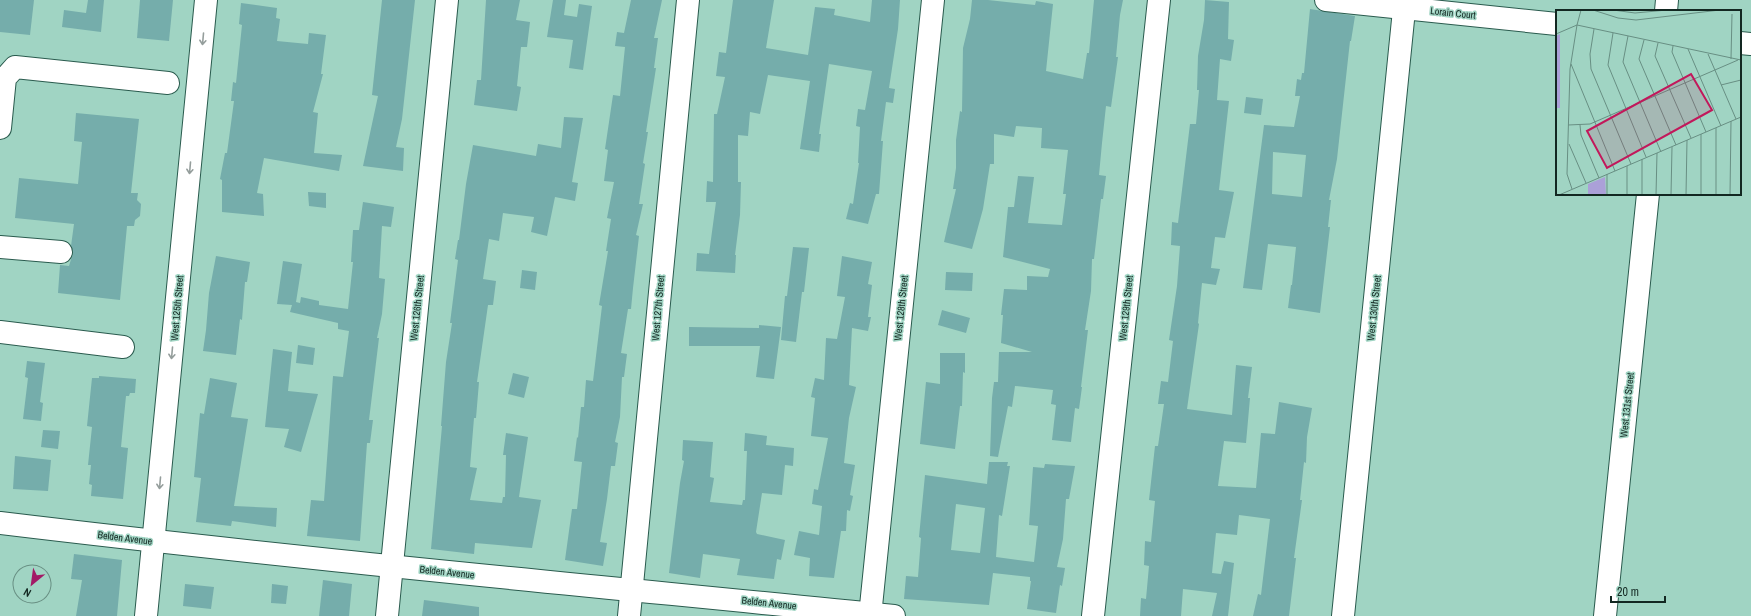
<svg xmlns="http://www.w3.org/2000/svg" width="1751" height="616" font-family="'Archivo Narrow',sans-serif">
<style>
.building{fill:#75adab;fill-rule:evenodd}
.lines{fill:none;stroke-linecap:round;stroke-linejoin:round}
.minor-casing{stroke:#2a5b4e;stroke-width:24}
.minor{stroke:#fff;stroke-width:22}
.oneway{stroke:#959e9c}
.labels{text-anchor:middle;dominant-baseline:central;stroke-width:3;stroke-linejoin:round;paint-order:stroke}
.street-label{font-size:10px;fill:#132822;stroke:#a0d4c3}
.inset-road{fill:none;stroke:#688f83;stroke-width:1}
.view{fill:#c2185b;fill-opacity:0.15;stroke:#c2185b;stroke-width:2}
.inset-edge{fill:none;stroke:#132822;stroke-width:2}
</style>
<rect width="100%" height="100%" fill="#a0d4c3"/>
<g class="building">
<path d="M0 0H34L30 35 0 32Z"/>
<path d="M88 0H104L101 32 62 27 64 10 86 13Z"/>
<path d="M140 0H173L169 41 137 38Z"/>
<path d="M382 0H415L402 119 396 147 404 148 403 171 363 166 378 96 372 95Z"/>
<path d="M486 0H520L516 20 530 22 527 47H521L517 86 521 87 517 111 474 105 477 80H481Z"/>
<path d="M553 0H566L564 15 577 17 579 4 592 6 583 70 569 68 573 40 547 37Z"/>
<path d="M631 0H662L654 38H658L654 68H656L646 132H648L643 163 645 164 639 204H643L636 235 639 236 633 288 631 309H628L621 353 627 354 624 377H622L620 417 615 442 618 443 615 466H611L607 499 600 542 607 543 603 566 565 560 572 509H577L582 462 574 461 577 437 578 438 581 407H584L586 380 593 381 602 306 599 305 608 251H606L611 219 607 218 614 182 604 181 608 150 605 149 613 95 620 96 625 47 615 46 617 32 624 33Z"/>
<path d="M733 0H774L766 48 808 55 815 7 835 9 834 15 870 22 872 0H900L898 29 889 88 895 89 893 103 886 102 881 141H883L879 194H876L868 224 846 219 850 203 853 204 859 163H858L860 127 856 126 858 109 865 110 872 71 829 64 819 134H821L819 152 800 149 810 81 768 75 760 114 750 112 748 136 738 135V182H741L740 215 735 255H736L735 273 696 271 697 253 709 254 716 202H706L707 181 713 182 714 114H717L725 77 716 76 719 52 726 53Z"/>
<path d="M972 0H988L1035 5 1036 1 1053 4 1046 71 1083 79 1087 53H1089L1094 0H1123L1120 15 1116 57H1118L1111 107 1106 106 1102 143 1099 175 1106 176 1103 199H1101L1094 259H1092L1091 291 1085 330H1088L1081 387H1082L1079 409 1075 408 1071 442 1052 440 1056 405 1051 404 1053 390 1015 386 1012 407 1008 406 998 457 990 456 992 398 994 382H998L999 352H1032L1001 343 1003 315H1001L1004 289 1027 290V276L1048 277 1050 269 1003 257 1008 207H1014L1018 176 1034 177 1028 223 1062 225 1066 194H1063L1068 150 1041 148 1042 128 1016 126 1014 137 994 134V164H990L983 209 972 249 944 242 956 189H953L956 168V140L960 111 962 112 963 48 970 19Z"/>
<path d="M1205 0 1229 2 1228 39 1234 40 1231 61 1220 59 1217 100 1229 101 1219 190 1234 192 1225 238 1215 237 1211 268 1220 269 1216 285 1202 283 1198 323 1199 324 1187 409 1232 415 1236 365 1252 367 1248 398H1250L1246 443 1224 441 1218 486 1256 488 1261 433 1275 434 1279 402 1312 408 1307 437 1306 463 1304 462 1300 500H1302L1294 558H1296L1289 616H1253L1258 594 1261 595 1270 519 1239 515 1237 535 1216 533 1212 573 1221 574 1224 561 1234 563 1228 616H1212L1217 593 1183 589 1181 616H1140L1141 598 1146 599 1149 566 1144 565 1145 541 1151 542 1155 501 1149 500 1155 446H1158L1164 404H1158L1161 381 1168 382 1173 341 1169 340 1177 286 1180 246 1171 245 1172 222 1178 223 1190 124H1196L1199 90H1197L1198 56 1204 20Z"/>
<path d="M241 3 277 8 276 18 280 19 277 41 308 44 309 33 326 35 321 74H323L313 112 318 113 314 153 342 155 339 171 264 158 257 193 263 194 264 216 222 212V180L220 179 225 153H227L234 101H231L233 82 236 83 242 25 239 24Z"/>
<path d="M1310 9 1355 16 1351 41H1350L1337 159 1329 200H1331L1328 227H1330L1320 313 1288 308 1291 285H1292L1296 247 1268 244 1262 290 1243 288 1264 125 1294 127 1300 96H1295L1297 79 1301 80 1302 73H1304ZM1273 152 1306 155 1302 197 1272 194Z"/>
<path d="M1246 97 1263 99 1261 115 1244 113Z"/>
<path d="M76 113 139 119 131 193H138L137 200 141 204 140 216 135 220 134 226H127L120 300 58 293 60 265 69 266 73 253 71 246 74 224 15 218 19 178 78 184 82 142 74 141Z"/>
<path d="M564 117 583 118 572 182 578 183 575 201 555 197 547 236 531 232 534 217 503 213 499 241 489 239 483 279 496 281 493 305H488L477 382H479L476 418H474L470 467 477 468 470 500 502 503 503 497H505L506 455H503L506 433 528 437 519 497 541 500 532 548 475 543 474 554 431 549 442 426H441L446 362 452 323H450L458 260 455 259 458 240H459L466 184 473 145 536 156 538 144 561 148Z"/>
<path d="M308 192 326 193V208L309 206Z"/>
<path d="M363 202 394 207 391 227 382 226 379 278 385 279 382 314 377 338H379L369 420H373L370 443H367L360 541 307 536 311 500 324 501 333 376 343 377 349 331 338 329V323L290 312 292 305 277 304 283 261 302 264 296 302 300 303 301 297 319 301V305L348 309 353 262H351L353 230H359Z"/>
<path d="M793 247 809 248 804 292H802L796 342 781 340 785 296H787Z"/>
<path d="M216 256 250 262 247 282H245L242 320 240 319 236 355 203 351 206 330 209 293Z"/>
<path d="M842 256 872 262 868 284 872 285 868 317H871L868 331 852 328 849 385 856 387 849 418 844 463 855 465 850 495 853 496 850 511 847 510 846 531H841L834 578 809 576 810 558 794 555 799 531 819 535 822 506 812 504 814 489 818 490 828 438 811 436 815 398 811 397 815 378 824 380 826 338 837 339 845 297 837 296Z"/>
<path d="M522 270 537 272 535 290 520 288Z"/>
<path d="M946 272 973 273 972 291 945 290Z"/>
<path d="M942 310 970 318 966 333 938 325Z"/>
<path d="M759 325 781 327 774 379 756 377 760 346H689V327L759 328Z"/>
<path d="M298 345 315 348 313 365 296 363Z"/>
<path d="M273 349 292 352 288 391 318 394 301 452 284 447 289 429 265 427Z"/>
<path d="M940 353H965V373L963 372 962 406H960L955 449 920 444 926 382 940 384Z"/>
<path d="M27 361 45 363 40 402 43 403 41 421 23 419 28 378 25 377Z"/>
<path d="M513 373 529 377 524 398 508 394Z"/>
<path d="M99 376 136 379 135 393H130L129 396H126L121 447 128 448 123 499 91 496 92 485 89 484 91 465H88L92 427 87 426 92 378H99Z"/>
<path d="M210 378 237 383 231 417 248 419 234 506 277 508 276 527 232 521 231 526 196 522 201 478 194 477 200 413 204 414Z"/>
<path d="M43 430 60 431 58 449 41 447Z"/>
<path d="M745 433 767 436 766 445 794 448 793 466 785 465 782 495 762 493 756 532 757 534 785 540 781 560 777 559 774 579 737 575 740 559 703 554 700 578 669 573 680 483 684 461 682 460 683 440 713 442 710 477 714 478 710 502 742 505 743 500H745L747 451H744Z"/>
<path d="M15 456 51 460 48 491 13 489Z"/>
<path d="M989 462H1008L1007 466H1010L1002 516 999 515 996 557 1034 562 1038 526 1029 525 1033 467 1044 468 1045 464 1075 466 1069 499H1066L1063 539 1057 567 1065 568 1062 586 1060 585 1056 613 1027 609 1031 581H1030V577L993 573 989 605 904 599 906 576 918 577 921 538 919 537 925 475 987 484ZM956 504 985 508 980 553 951 550Z"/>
<path d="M74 554 122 560 117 616H76L82 580 71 579Z"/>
<path d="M323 580 352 584 349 616H319Z"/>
<path d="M185 584 214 587 211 609 183 606Z"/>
<path d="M272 584 288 586 286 604 271 603Z"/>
<path d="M424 600 479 607V616H422Z"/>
</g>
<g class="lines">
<g class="minor-casing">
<g id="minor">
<path d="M1326 0 1557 24"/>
<path d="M1666 11 1667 0"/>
<path d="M1740 43 1751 44"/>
<path d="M0 128 5 78 15 67 168 83"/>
<path d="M0 247 61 252"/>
<path d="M0 332 123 347"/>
<path d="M0 523C298 559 596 586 894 616"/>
<path d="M146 616 206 0"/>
<path d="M387 616 447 0"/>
<path d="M629 616 688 0"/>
<path d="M870 616 933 0"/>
<path d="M1093 616 1159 0"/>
<path d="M1343 616 1405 0"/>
<path d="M1605 616 1648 194"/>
</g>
</g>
<use href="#minor" class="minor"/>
</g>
<defs><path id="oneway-shaft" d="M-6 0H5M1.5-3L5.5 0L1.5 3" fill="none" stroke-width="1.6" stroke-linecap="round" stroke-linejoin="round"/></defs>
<g class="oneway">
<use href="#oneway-shaft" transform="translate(203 39) rotate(95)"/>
<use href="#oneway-shaft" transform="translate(190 168) rotate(95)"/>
<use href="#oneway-shaft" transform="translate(172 353) rotate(95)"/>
<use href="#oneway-shaft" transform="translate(160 483) rotate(95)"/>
</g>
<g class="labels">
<g class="street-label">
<text transform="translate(1453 13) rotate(6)">Lorain Court</text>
<text transform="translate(177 308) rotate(-85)">West 125th Street</text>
<text transform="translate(417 308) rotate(-84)">West 126th Street</text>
<text transform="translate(658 308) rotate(-85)">West 127th Street</text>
<text transform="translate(901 308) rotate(-84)">West 128th Street</text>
<text transform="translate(1126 308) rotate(-84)">West 129th Street</text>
<text transform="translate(1374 308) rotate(-84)">West 130th Street</text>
<text transform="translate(1627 405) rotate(-84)">West 131st Street</text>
<text transform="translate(125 538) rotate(7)">Belden Avenue</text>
<text transform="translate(447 572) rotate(6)">Belden Avenue</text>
<text transform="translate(769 603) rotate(6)">Belden Avenue</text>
</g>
</g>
<g transform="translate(1556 10)">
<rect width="185" height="185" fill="#a0d4c3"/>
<path d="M4 24V98H0V26ZM49 167 50 185H32V174Z" fill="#aba0d8"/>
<path class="inset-road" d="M37 0 62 8 80 10 164 0M57 0 79 3 111 0M38 19 34 44 35 59 75 154M57 23 52 55 90 147M0 24 21 15 25 0M72 26 67 52 105 142M88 30 83 49 120 135M102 33 99 46 135 128M117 36 116 42 150 122M132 39 165 116M152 44 180 109M175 49 176 4M15 54 59 161M165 75 185 70M12 115 34 114 182 50M24 115 25 125 43 168M13 134 30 173M16 179 11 164 14 59 21 15 185 50M3 185 185 107M51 185V164M71 185V156M86 185V149M100 185 101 143M115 185 116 137M130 185 131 130M145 185V124M160 185V118M174 185 175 111"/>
<path class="view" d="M135 64 156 100 51 158 31 121Z"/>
<rect width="185" height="185" class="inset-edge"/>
</g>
<g transform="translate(32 584) rotate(209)"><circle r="19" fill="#a0d4c3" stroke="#688f83"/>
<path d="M0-3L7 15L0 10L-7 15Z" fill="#a21a66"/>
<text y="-6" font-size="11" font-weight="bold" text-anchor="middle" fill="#132822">N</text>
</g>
<path d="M1611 596v6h54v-6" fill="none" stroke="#132822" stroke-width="2"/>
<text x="1617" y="596" font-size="12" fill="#132822" stroke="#a0d4c3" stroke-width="3" paint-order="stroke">20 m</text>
</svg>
